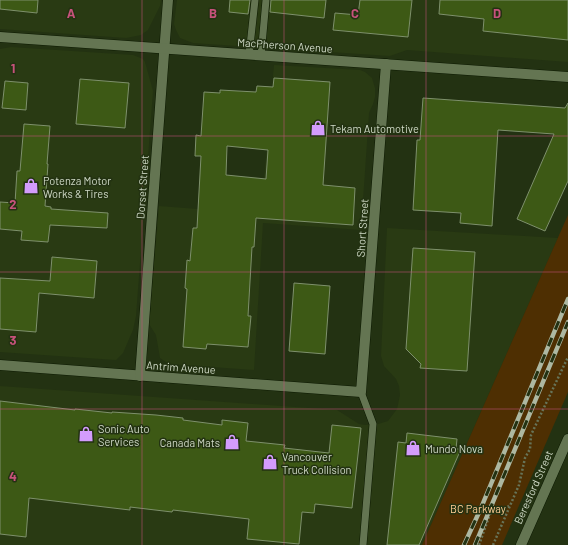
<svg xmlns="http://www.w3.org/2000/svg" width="568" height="545" font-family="Barlow,sans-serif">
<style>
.built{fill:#293a13}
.green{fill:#4e2f02}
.building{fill:#3d5915;stroke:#7e906c;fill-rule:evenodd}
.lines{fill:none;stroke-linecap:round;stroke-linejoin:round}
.service-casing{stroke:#0c1900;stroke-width:8}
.minor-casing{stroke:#0c1900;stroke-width:11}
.tertiary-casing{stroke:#0c1900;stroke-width:11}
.path{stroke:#677459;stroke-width:2.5;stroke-dasharray:2 2;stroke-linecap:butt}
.service{stroke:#647552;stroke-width:7}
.minor{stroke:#647552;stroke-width:10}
.tertiary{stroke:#647552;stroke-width:10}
.rail-casing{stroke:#adb8a2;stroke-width:4.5}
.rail{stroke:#233212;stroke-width:3;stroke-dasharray:9;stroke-linecap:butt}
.grid{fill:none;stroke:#c6527b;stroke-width:1;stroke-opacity:0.55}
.labels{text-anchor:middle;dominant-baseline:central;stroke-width:3;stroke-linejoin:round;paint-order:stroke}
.street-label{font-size:11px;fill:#d0dac7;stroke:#233212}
.poi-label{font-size:11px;fill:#d0dac7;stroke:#233212;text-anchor:start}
.park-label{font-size:11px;fill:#ffcc93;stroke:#233212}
.grid-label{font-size:13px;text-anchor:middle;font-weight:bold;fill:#c6527b;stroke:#233212;stroke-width:3;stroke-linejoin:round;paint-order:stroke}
</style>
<rect width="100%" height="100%" fill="#233212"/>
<g class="built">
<path d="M0 0H161L160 6 148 30 141 35 126 38 0 29Z"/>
<path d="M177 0H568V62L407 50 390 56 193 43 180 38 176 30 174 24Z"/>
<path d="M11 47 133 55 143 59 145 62 153 91 136 316 133 330 123 353 116 360 0 352V49Z"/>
<path d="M274 65 360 70 365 72 372 78 375 88V97L373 104 369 113 361 230 263 223 254 370 169 364 160 358 156 335 149 324 159 206 261 214Z"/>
<path d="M387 228 558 238 422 545H0V386L337 410 359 424 365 425 378 424 388 421 397 409 400 395 399 386 396 379 384 366 381 356Z"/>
</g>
<path class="green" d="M568 215V392L502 545H422Z"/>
<g class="building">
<path d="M0 0H38L37 13 0 9Z"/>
<path d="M230 0H250L248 14 229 12Z"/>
<path d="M271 0H326L324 18 270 12Z"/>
<path d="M360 0H412L408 37 333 30 335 13 358 15Z"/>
<path d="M440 0H568V40L483 31 484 19 439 14Z"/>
<path d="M274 78 330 82 323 185 355 188 353 225 256 218 254 247H252L248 316H251L248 347 207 344 206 349 183 347 187 289 185 288 187 260 190 261 193 228H197L201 156H195L196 135 201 136 204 92 220 93V90L256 92 257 86 273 87ZM227 146 268 150 266 179 226 175Z"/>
<path d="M80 79 129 83 125 128 76 124Z"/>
<path d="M5 81 28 83 26 110 2 108Z"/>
<path d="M423 98 565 108 568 103V181L545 231 517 219 554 134 498 130 492 226 460 223 461 213 413 210 417 140H420Z"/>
<path d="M24 124 50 126 47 164H48L45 206 51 207V209L108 213 107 228 50 225 48 242 21 240 22 231 0 229V202L15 203 17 171H20Z"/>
<path d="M413 248 475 252 467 371 420 368 421 364 406 349Z"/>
<path d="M52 257 97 261 94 298 39 293 36 332 0 329V278L50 281Z"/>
<path d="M294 283 330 286 325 354 289 351Z"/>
<path d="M0 401 75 410V409L112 413V412L156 415 183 418V420L222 425V420L248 423 246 441 285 445 284 448 329 453 332 425 361 428 352 508 315 504 314 513 302 512 299 544 247 539 249 519 173 510 172 512 130 507V510L29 498 26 537 0 534Z"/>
<path d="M407 433 457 439 456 449H461L419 545H387L398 442 406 443Z"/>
</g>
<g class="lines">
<g class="service-casing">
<g id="service">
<path d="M249 55 255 0"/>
<path d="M261 56 266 0"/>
<path d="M361 392 373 424 363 545"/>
</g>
</g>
<g class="minor-casing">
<g id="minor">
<path d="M0 365 361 392 386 64"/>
<path d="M140 376 168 0"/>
</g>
</g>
<g class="tertiary-casing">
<g id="tertiary">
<path d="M0 37 568 77"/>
<path d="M521 545 568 439"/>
</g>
</g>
<g class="path">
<path d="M479 545 490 514 509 506"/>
<path d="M493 545 519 485 525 458 530 449 531 435 568 357"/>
</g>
<use href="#service" class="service"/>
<use href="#minor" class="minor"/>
<use href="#tertiary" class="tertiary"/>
<g class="rail-casing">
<g id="rail">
<path d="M464 545 481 508 568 299"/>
<path d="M475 545 568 322"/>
</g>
</g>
<use href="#rail" class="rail"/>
</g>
<path class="grid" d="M142 0V545M284 0V545M426 0V545M0 136H568M0 272H568M0 409H568"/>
<defs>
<g id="shop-bare" transform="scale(1.2)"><path d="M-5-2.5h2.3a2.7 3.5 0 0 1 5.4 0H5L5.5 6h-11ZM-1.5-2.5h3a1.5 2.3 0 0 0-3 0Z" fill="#d39cfc" stroke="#233212" stroke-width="2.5" paint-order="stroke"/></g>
</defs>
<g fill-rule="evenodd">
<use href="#shop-bare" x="318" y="128"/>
<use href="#shop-bare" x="31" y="186"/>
<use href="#shop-bare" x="86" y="434"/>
<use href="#shop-bare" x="232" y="442"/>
<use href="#shop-bare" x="413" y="448"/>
<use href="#shop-bare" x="270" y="462"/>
</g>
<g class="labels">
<g class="street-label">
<text transform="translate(285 45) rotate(4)">MacPherson Avenue</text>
<text transform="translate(142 187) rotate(-86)">Dorset Street</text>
<text transform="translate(362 228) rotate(-86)">Short Street</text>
<text transform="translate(181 367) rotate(4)">Antrim Avenue</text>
<text transform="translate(533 487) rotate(-66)">Beresford Street</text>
</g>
<g class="poi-label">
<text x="330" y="128">Tekam Automotive</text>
<text x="43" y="180">Potenza Motor<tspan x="43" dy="13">Works &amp; Tires</tspan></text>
<text x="98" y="428">Sonic Auto<tspan x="98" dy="13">Services</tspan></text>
<text x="220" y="442" text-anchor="end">Canada Mats</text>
<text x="425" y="448">Mundo Nova</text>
<text x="282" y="456">Vancouver<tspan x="282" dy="13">Truck Collision</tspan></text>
</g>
<g class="park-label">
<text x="478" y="508">BC Parkway</text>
</g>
</g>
<g class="grid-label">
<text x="71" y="18">A</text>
<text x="213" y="18">B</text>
<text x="355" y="18">C</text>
<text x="497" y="18">D</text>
<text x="13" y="73">1</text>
<text x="13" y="209">2</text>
<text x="13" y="345">3</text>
<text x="13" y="481">4</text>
</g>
</svg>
